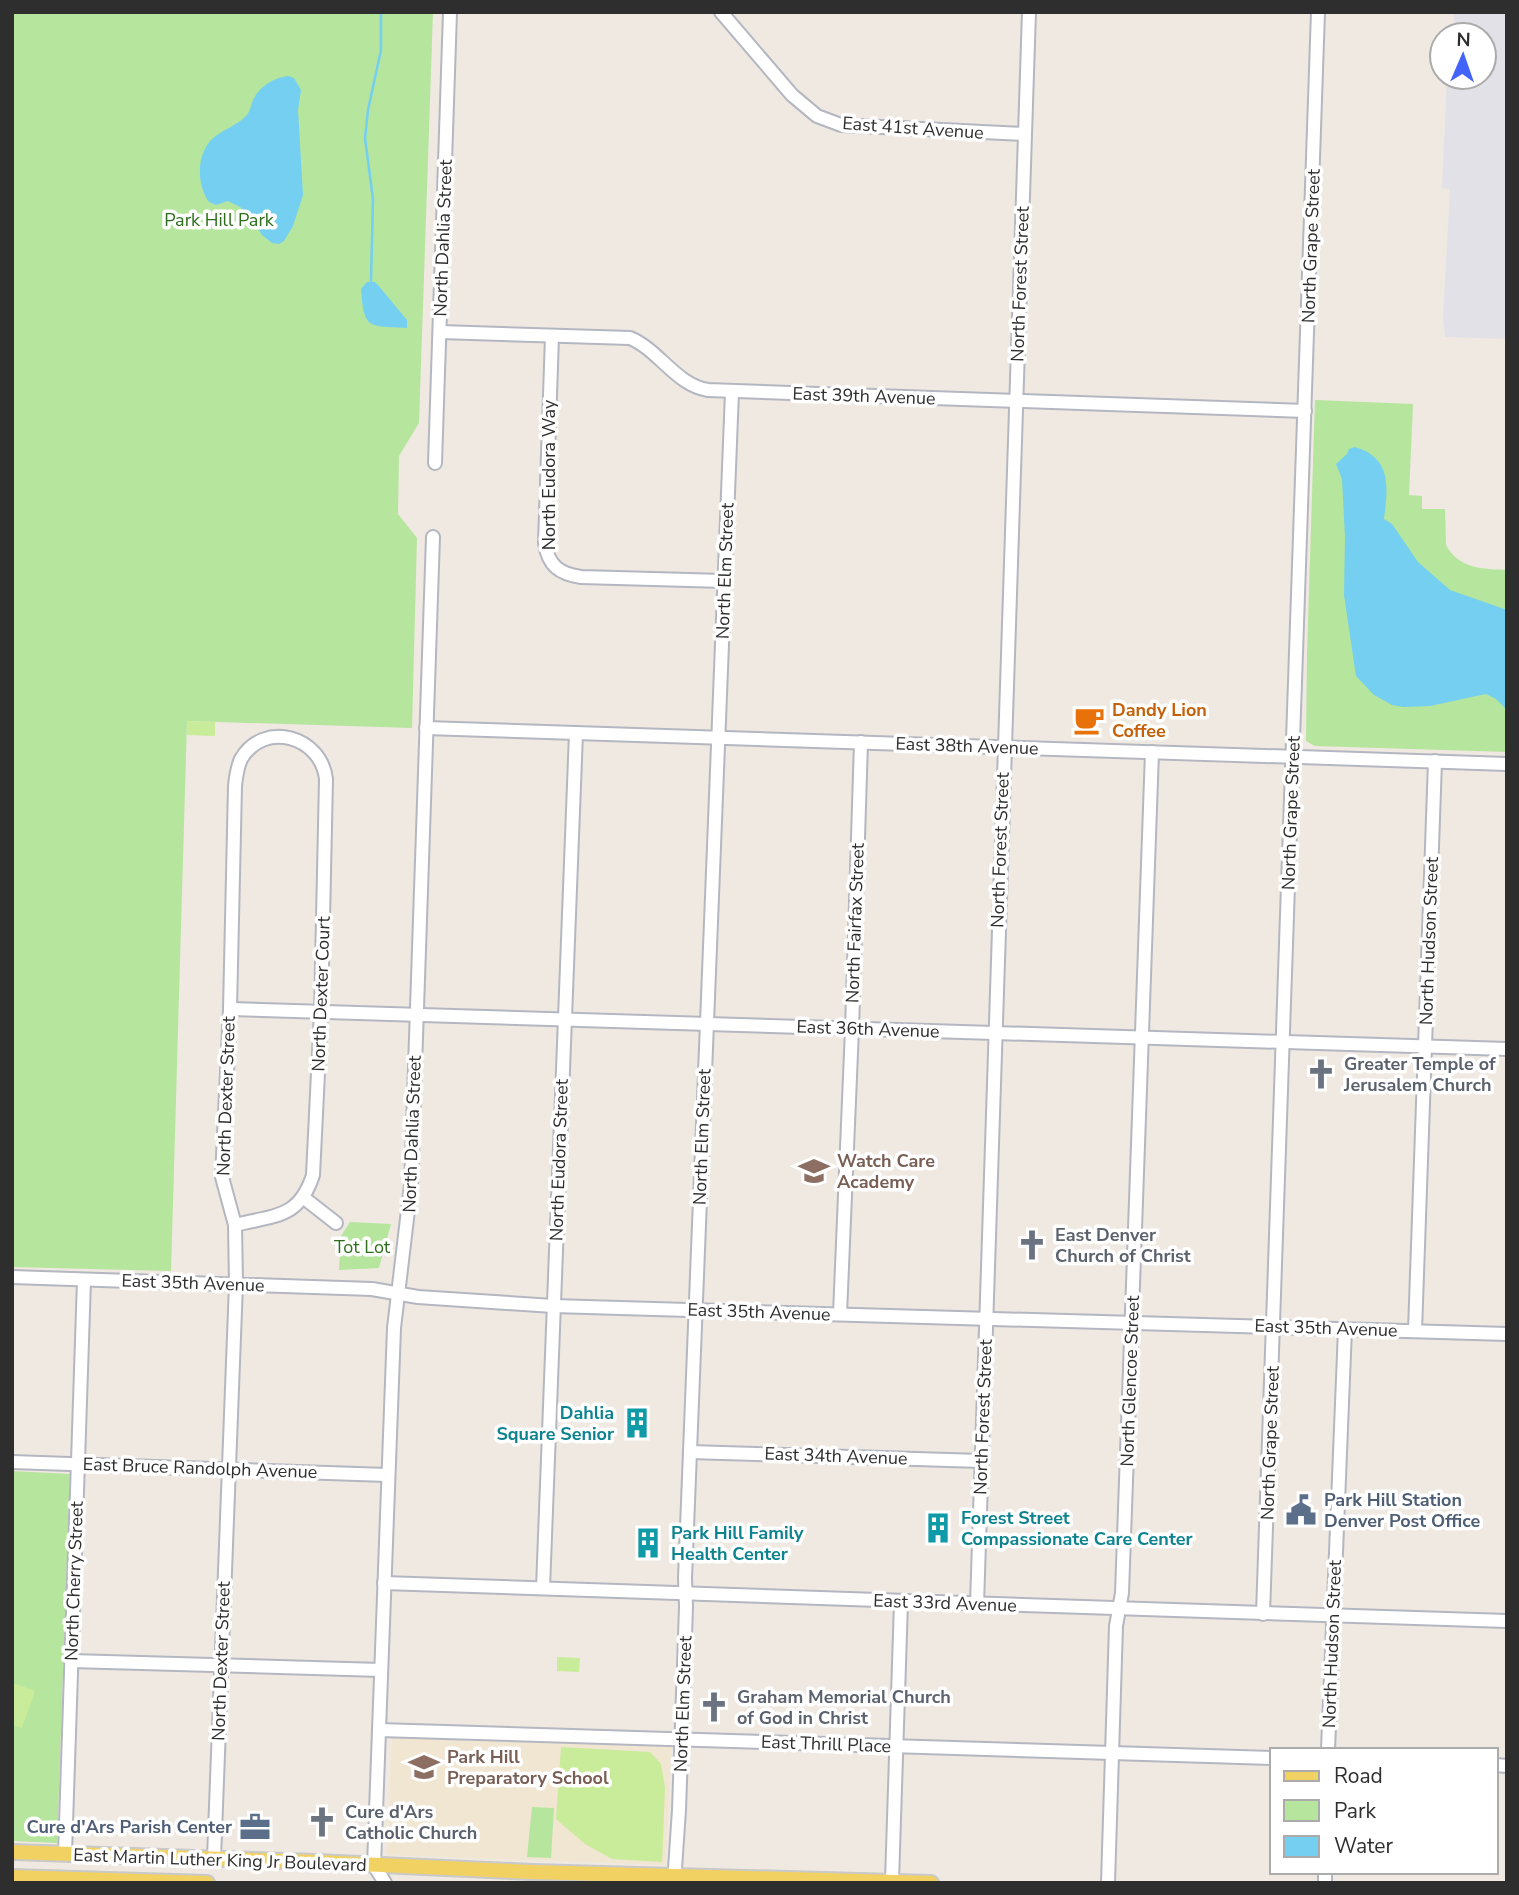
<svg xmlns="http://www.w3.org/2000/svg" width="1519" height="1895" font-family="'Nunito Sans',sans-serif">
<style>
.industrial{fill:#e3e1e8}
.education{fill:#f0e6d1}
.green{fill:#b6e59e}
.pitch{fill:#c9ec9a}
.water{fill:#75cff0}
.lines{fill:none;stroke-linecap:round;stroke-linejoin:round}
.stream{stroke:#75cff0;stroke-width:2.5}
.minor-casing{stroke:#b4b7c1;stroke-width:16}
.major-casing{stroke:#c9c9c9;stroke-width:18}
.minor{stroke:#fff;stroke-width:12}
.major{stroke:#f2d163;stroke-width:14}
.labels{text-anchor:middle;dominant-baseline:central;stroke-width:7;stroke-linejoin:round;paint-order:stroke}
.street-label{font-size:18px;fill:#2e2e2e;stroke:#fff}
.park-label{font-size:18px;fill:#2c6e1b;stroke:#fff}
.food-label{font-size:18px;font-weight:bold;fill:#c56008;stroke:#fff;text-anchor:start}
.worship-label{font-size:18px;font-weight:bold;fill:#5b616d;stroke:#fff;text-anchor:start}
.education-label{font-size:18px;font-weight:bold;fill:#785e54;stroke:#fff;text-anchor:start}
.culture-label{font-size:18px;font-weight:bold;fill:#0d838f;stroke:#fff;text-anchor:start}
.service-label{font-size:18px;font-weight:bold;fill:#4e5e75;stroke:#fff;text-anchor:start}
</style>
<rect width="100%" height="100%" fill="#efe9e1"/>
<path class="industrial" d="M1454 12H1507V339L1445 337 1443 316 1450 189 1442 188 1447 77H1484V35H1454Z"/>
<path class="education" d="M392 1738 671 1747 666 1865 387 1855Z"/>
<g class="green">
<path d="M12 12H433L419 423 399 456 398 514 417 538 412 728 187 721 171 1271 12 1267Z"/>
<path d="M1315 400 1413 404 1409 495 1422 496V509H1445L1446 545C1459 569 1483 569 1507 570V752L1315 746 1306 741 1307 654Z"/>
<path d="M350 1222 391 1224 379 1268 339 1270 341 1236Z"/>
<path d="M12 1471 70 1474 57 1843 12 1841Z"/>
<path d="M532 1807 554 1808 551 1858 527 1857Z"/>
</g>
<g class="pitch">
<path d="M187 721 215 722V736L187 735Z"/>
<path d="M557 1657 580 1658 579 1672 557 1671Z"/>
<path d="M13 1683 35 1691 22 1728 12 1725Z"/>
<path d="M561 1747 650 1752 661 1764 665 1788 662 1862 612 1859 585 1844 556 1819Z"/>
</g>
<g class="water">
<path d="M288 76 294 78 301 90 298 110 303 195 293 226 284 241 279 244 272 243 262 235 249 215 240 207 228 201 216 205 209 202C197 185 196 157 211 140 221 130 237 126 247 115 250 111 251 105 253 100 260 86 273 78 288 76Z"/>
<path d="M367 282H375L378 285 407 320V328C368 326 364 330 361 289Z"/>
<path d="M1355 447C1392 458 1388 487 1384 519L1392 524 1418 562 1450 590 1507 610V710L1496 699 1486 694 1430 706 1403 707 1392 705 1374 695 1356 676 1344 595 1345 537 1342 479 1336 464 1347 454 1349 449Z"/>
</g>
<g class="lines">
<path class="stream" d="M371 281 373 199 365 138 368 110 381 50V12"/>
<g class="minor-casing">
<g id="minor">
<path d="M721 12 792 95 817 116 841 125 1025 134"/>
<path d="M440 332 630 338C659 350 676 385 708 390L1305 411"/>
<path d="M552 336 545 543C548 566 560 574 581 577L724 581"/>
<path d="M435 463 450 12"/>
<path d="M426 728 1507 764"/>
<path d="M230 1009 1507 1049"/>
<path d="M304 1198 336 1223"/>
<path d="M12 1277 372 1289 418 1297 553 1306 1507 1334"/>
<path d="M840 1314 852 1029 861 742"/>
<path d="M1415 1331 1435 761"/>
<path d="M690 1452 981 1461"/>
<path d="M12 1462 387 1475"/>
<path d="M384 1583C758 1596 1133 1609 1507 1621"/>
<path d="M543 1588 576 733"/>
<path d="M977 1604 1029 12"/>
<path d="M1263 1614 1318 12"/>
<path d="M71 1661 381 1670"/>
<path d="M379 1730 1272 1758"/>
<path d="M1328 1750 1345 1329"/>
<path d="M1496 1765 1507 1766"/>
<path d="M65 1854 84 1280"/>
<path d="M214 1858 236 1284 235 1225 222 1177 230 1009 235 786C236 776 237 768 241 759 264 720 321 736 326 779L321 1012 313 1175C299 1219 274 1215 235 1225"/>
<path d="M892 1881 901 1602"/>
<path d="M385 1883 374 1865 394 1328 411 1185 433 537"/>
<path d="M674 1883 679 1810 686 1607 685 1578 732 392"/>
<path d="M1108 1883 1116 1626 1122 1593 1152 752"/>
<path d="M1325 1883V1872"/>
</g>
</g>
<g class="major-casing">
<g id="major">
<path d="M12 1852 317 1862 532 1872 931 1883"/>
<path d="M12 1877 207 1883"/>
</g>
</g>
<use href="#minor" class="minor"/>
<use href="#major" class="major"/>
</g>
<defs>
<g id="cafe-bare" transform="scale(2.415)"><path d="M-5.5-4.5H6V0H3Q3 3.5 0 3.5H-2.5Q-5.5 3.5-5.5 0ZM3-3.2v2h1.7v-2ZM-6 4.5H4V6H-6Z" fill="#e8710a" stroke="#fff" stroke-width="2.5" paint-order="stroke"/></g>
<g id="church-bare" transform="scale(2.415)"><path d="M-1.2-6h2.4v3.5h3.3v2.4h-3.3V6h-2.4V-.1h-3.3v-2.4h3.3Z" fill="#6b7280" stroke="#fff" stroke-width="2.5" paint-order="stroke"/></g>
<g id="school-bare" transform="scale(2.415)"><path d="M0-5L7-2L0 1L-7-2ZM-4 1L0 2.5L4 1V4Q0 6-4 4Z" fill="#8d6e63" stroke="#fff" stroke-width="2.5" paint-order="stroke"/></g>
<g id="building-bare" transform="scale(2.415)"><path d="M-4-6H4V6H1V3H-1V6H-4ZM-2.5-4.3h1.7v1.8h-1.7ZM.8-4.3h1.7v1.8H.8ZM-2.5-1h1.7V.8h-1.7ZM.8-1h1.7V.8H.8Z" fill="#0f9aa8" stroke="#fff" stroke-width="2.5" paint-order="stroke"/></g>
<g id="civic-bare" transform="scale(2.415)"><path d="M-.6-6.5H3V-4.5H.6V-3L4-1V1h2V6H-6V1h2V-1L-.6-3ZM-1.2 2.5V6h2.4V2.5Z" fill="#5c6f8a" stroke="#fff" stroke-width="2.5" paint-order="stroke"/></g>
<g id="office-bare" transform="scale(2.415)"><path d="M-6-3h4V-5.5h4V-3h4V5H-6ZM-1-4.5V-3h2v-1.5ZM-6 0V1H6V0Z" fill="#5c6f8a" stroke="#fff" stroke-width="2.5" paint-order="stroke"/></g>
</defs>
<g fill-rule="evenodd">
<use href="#cafe-bare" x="1089" y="720"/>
<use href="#church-bare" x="1321" y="1074"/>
<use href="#school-bare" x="814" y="1171"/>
<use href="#church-bare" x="1032" y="1245"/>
<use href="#building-bare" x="637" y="1423"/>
<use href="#civic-bare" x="1301" y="1510"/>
<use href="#building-bare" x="938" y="1528"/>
<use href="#building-bare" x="648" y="1543"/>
<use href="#church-bare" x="714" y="1707"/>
<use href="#school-bare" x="424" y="1767"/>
<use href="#church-bare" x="322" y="1822"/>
<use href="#office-bare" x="255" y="1827"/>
</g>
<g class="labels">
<g class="street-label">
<text transform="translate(913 128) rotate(4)">East 41st Avenue</text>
<text transform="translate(443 238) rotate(-88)">North Dahlia Street</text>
<text transform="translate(1311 246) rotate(-88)">North Grape Street</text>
<text transform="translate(1020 284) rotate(-88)">North Forest Street</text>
<text transform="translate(864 396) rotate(2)">East 39th Avenue</text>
<text transform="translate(549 475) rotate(-90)">North Eudora Way</text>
<text transform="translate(725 571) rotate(-88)">North Elm Street</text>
<text transform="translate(967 746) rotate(2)">East 38th Avenue</text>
<text transform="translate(1291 813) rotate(-88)">North Grape Street</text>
<text transform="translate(1000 850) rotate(-88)">North Forest Street</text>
<text transform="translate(855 923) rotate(-88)">North Fairfax Street</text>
<text transform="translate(1429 941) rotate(-88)">North Hudson Street</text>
<text transform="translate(321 994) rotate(-88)">North Dexter Court</text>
<text transform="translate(868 1029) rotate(2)">East 36th Avenue</text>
<text transform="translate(226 1096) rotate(-88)">North Dexter Street</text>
<text transform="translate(412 1134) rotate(-88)">North Dahlia Street</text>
<text transform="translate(702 1137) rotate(-88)">North Elm Street</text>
<text transform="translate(559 1160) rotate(-88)">North Eudora Street</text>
<text transform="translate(193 1283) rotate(2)">East 35th Avenue</text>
<text transform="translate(759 1312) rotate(2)">East 35th Avenue</text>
<text transform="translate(1326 1328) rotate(2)">East 35th Avenue</text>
<text transform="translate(1130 1381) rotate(-88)">North Glencoe Street</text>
<text transform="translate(983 1417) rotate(-88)">North Forest Street</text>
<text transform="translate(1270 1443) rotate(-88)">North Grape Street</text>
<text transform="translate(836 1456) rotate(2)">East 34th Avenue</text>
<text transform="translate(200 1468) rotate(2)">East Bruce Randolph Avenue</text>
<text transform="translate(74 1581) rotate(-88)">North Cherry Street</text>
<text transform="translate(945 1603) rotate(2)">East 33rd Avenue</text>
<text transform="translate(1332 1644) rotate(-88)">North Hudson Street</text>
<text transform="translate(221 1661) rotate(-88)">North Dexter Street</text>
<text transform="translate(683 1704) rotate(-88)">North Elm Street</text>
<text transform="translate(826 1744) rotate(2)">East Thrill Place</text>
<text transform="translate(220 1860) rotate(2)">East Martin Luther King Jr Boulevard</text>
</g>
<g class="park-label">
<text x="219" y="220">Park Hill Park</text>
<text x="362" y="1247">Tot Lot</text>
</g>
<g class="food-label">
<text x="1112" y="710">Dandy Lion<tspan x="1112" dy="21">Coffee</tspan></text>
</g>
<g class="worship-label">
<text x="1344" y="1064">Greater Temple of<tspan x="1344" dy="21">Jerusalem Church</tspan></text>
<text x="1055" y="1235">East Denver<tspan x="1055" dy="21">Church of Christ</tspan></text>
<text x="737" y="1697">Graham Memorial Church<tspan x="737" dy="21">of God in Christ</tspan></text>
<text x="345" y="1812">Cure d'Ars<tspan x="345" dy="21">Catholic Church</tspan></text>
</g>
<g class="education-label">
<text x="837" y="1161">Watch Care<tspan x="837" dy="21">Academy</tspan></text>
<text x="447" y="1757">Park Hill<tspan x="447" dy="21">Preparatory School</tspan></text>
</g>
<g class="culture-label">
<text x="614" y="1413" text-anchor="end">Dahlia<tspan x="614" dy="21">Square Senior</tspan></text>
<text x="961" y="1518">Forest Street<tspan x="961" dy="21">Compassionate Care Center</tspan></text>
<text x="671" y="1533">Park Hill Family<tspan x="671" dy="21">Health Center</tspan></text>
</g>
<g class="service-label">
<text x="1324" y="1500">Park Hill Station<tspan x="1324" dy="21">Denver Post Office</tspan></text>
<text x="232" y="1827" text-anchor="end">Cure d'Ars Parish Center</text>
</g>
</g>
<rect width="1519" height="1895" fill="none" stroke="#2e2e2e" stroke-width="28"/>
<rect x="1270" y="1748" width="228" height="126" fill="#ffffff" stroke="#ababab" stroke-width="2"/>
<rect x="1284" y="1771" width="35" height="10" fill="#f2d163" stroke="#ababab" stroke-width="2"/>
<text x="1334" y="1783" font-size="21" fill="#2e2e2e">Road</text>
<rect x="1284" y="1800" width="35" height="21" fill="#b6e59e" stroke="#ababab" stroke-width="2"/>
<text x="1334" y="1818" font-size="21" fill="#2e2e2e">Park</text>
<rect x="1284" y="1836" width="35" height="21" fill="#75cff0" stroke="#ababab" stroke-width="2"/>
<text x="1334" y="1853" font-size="21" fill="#2e2e2e">Water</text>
<g transform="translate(1463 56) rotate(2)"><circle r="33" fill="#ffffff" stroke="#ababab" stroke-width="2"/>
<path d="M0-5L12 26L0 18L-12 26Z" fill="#4264fb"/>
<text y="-10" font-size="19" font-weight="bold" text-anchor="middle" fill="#2e2e2e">N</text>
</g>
</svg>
